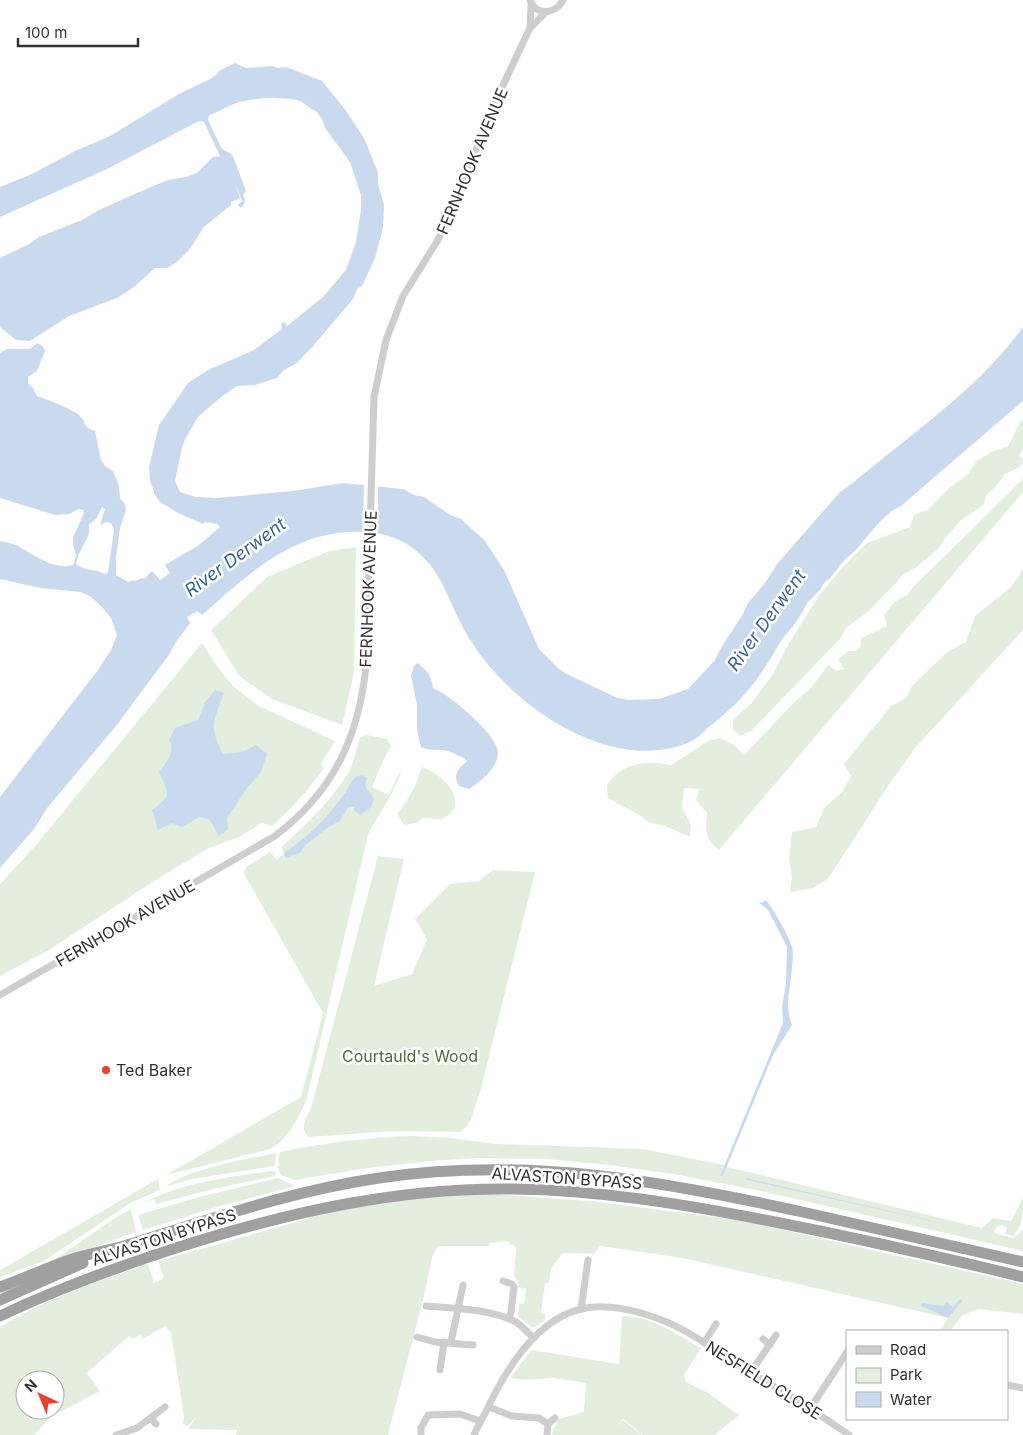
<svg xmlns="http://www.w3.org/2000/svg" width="1023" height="1435" font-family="Inter,sans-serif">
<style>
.green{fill:#e4eedf;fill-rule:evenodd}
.water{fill:#cadaee;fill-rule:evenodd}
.pier{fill:#fff}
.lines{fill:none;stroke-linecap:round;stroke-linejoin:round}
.minor{stroke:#cecece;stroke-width:7}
.trunk{stroke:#a0a0a0;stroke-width:11}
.poi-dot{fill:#ed3f2d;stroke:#fff;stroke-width:2}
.labels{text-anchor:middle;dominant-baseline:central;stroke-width:5;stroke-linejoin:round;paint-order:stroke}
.street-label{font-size:16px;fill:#313131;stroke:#fff}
.park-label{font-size:16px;fill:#4b6f3b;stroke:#fff}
.poi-label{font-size:16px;fill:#313131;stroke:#fff;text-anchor:start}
.water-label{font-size:18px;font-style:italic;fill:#3a6498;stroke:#fff}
</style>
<rect width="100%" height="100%" fill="#fff"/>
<g class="green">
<path d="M1023 419V449L1019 456 1023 459V463L1018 468 1005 474 995 488 986 495 984 505 961 520 946 537 938 549 917 567 902 575 897 582 868 612 846 628 840 639 751 731 740 736 733 730V719L751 704 773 674 789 643 818 597 842 568 867 543 910 527 914 515 929 509 947 490 968 474 976 462 991 452 1008 446C1014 438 1016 425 1023 419Z"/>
<path d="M1023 479V492L719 850C704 839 706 830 707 813L696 800 699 789 684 788 682 807 691 825 690 837 665 826 648 822 641 816 608 798 607 785C623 762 645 760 671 765L708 741 720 738 734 745 744 755 794 702 811 688 828 665 837 671 844 669 838 659 848 651H856L861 646V638L887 626 884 615 894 602 907 595 913 587Z"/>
<path d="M356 547 354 673 342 725 272 699 239 676 211 630 267 577 329 551Z"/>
<path d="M1023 569V630L916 747 888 786 828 879 813 888 790 892 792 877 789 859 792 832 816 827 824 808 842 792 851 776 844 764 891 706 906 698 912 686 947 652 966 642 975 616 1011 587Z"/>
<path d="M202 643 216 665 233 686 257 705 335 741 321 764 324 768C309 790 292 808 272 826L262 823 239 837 207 849 154 881 49 950 0 976V884L36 845Z"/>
<path d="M366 735 387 739 391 746 383 761 372 787 389 795 402 767C396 793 379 812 368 835L307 1098C299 1117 289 1139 270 1149L166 1175 301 1097 323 1013 244 874 246 867 270 852 277 860 284 853 281 847C304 827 334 798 349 771 354 761 357 748 360 737ZM362 775 366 778C365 787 365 790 372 796L354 807 348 808 340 821 326 829 305 846 300 853 286 858 331 813 352 780 357 776Z"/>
<path d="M423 767C429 770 435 773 440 777 455 788 464 811 442 819 436 821 429 817 423 818L417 823 404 825 397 814C404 805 410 796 415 786 418 778 418 774 423 767Z"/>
<path d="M378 856 404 859 374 986 412 974 427 939 415 919 450 884 479 881 493 870 535 872 480 1092C475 1104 472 1126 460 1132L393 1131 309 1137C298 1128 307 1118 311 1108Z"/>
<path d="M413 1136 450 1138 498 1144 643 1149 724 1165 721 1176H723L727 1167 982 1228 993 1218 1011 1221 1023 1198C1023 1214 1023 1226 1013 1236L1005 1234 1007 1228 1002 1225 998 1226 994 1231 995 1233 1013 1238 1023 1230V1251L756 1190 679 1175 609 1165 546 1159 479 1158 430 1161 360 1169 295 1180 281 1175 277 1166 280 1165 278 1161 280 1152C324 1143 367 1137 413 1136Z"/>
<path d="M276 1153 275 1166 192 1179 164 1187C198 1166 239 1161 276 1153Z"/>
<path d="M273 1171 276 1172 275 1176 213 1189 156 1204 154 1199 142 1203C184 1182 228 1177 273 1171Z"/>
<path d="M278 1178 295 1186 220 1206 143 1230 138 1215 199 1197Z"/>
<path d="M158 1179 160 1190 132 1202 44 1261 0 1277V1270Z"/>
<path d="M488 1194 591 1201 739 1220 1023 1284V1314L978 1309 962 1316 950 1331H940L948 1318 682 1258 600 1246 594 1254 563 1253 551 1268 549 1283 545 1284 541 1313 545 1314V1320L534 1328 530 1326 518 1316 519 1303 524 1304 526 1289 518 1287V1281L514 1276 516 1247 507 1241 490 1243 489 1246H438L432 1257 424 1296 388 1435H236L237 1430 188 1429 196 1417 187 1427 183 1423 184 1417 171 1333 165 1326 143 1339 141 1335 132 1339 129 1336 87 1373 100 1391 51 1417 34 1435H0V1327L36 1307 77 1289 148 1264 154 1283 164 1278 158 1261 341 1209 428 1198ZM25 1380H55V1410H25Z"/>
<path d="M131 1209 136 1232 48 1264 118 1216Z"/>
<path d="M622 1316C654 1317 674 1333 701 1348L684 1375 686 1382 708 1393 739 1415 715 1435H643L623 1419 615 1429 623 1420 642 1435H552L553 1428 558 1424 556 1420 584 1412 586 1383 553 1378 523 1380 510 1378 531 1350 619 1364Z"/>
</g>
<g class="water">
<path d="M235 63 246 68 272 66 278 68 286 67 322 81 347 112 365 140 378 173V184L384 205 383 228 375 258 362 286 357 289 353 299 314 345 297 363 284 370 277 378 255 385 237 386 221 397 198 417 185 439 182 448 175 481 180 492 196 497 217 498 293 491 343 483 403 489 414 495 424 497 450 515 461 519 485 541 504 570 539 649 558 668 565 673 615 697 628 700 659 699 688 689 715 660 722 646 743 614 748 603 765 583 778 563 840 492 854 482C913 432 977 390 1023 327V401L901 506C887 511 870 533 861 544 855 552 847 557 841 564 837 569 834 574 830 578 825 583 827 579 823 585 818 592 824 586 818 592 814 596 811 599 808 602 803 610 799 619 793 626 789 631 785 635 781 641 774 653 767 665 759 676 746 695 728 712 710 726 704 731 699 737 692 741 684 745 674 748 665 749 589 762 501 695 466 633 451 607 444 577 422 556 406 540 385 532 363 532 295 529 250 573 202 615L197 611 187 617 190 623 176 642 168 656 116 726 48 807 34 829 0 868V797L98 670 111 650 117 635 111 618 102 607 91 597 81 592 40 588 0 579V541C5 542 11 543 16 545 32 553 53 571 73 565L76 556 73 544V537L84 513 83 510 79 509 69 514 55 515 0 498V353L7 349H29L38 343 44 348 45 351 37 371 28 377V383L33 388 37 396C47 400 75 409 81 417 87 425 84 427 95 431L101 460 105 466 113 471 119 486 120 498 125 504 126 510 120 528 116 557V575L128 582 134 580 135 581 142 578 144 579 152 571 160 580 170 573 165 565 199 545 220 527 217 524 205 522 203 524 178 513 160 502 155 495 150 480 149 467 159 425 188 383 208 370 254 350 282 329 281 323 285 322 287 326 323 297 346 270 356 242 361 210V195L350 162 325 128 322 119 316 111C310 110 305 102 297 100 281 97 250 97 234 104 225 107 218 113 209 115L208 120 222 149 230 153 233 156 246 191 243 195C246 201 245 203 241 208L238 205 242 201 235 183 240 198 231 202V205L204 227 189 250 177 262 167 268H155L134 287 117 298 69 316 30 341 16 340 0 327V258L29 244 39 237 82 220 99 210 146 189 168 180 186 177 197 173 213 157 220 156 204 122 199 121 107 169 0 217V187L32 174 75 151 110 136 179 94 212 78 217 74 219 71ZM102 507 105 509 100 525 107 522 111 523 114 530 108 572 105 574C96 569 84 571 76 564L78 556 89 534V524L96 519Z"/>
<path d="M417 663C427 669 432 677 433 688 438 691 443 693 447 696 460 705 500 738 498 754 496 770 481 781 469 789L459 786C452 773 458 770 467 761L463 757C457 756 453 752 447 751 438 748 430 752 421 747L417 730V705L411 676 414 666Z"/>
<path d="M215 690 224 693C214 721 208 725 223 754L242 752 256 745 267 754 261 772 247 788 227 818 228 829 219 836 209 819 199 817 182 827 172 823 158 830 152 810C173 794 169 795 159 772 167 761 175 753 169 740L175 728 198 720 205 702Z"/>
<path d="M362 775 367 778C363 792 369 788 374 799L371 807 360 815 354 810V807L348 808 340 821 326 829 305 846 300 853 286 858 284 853C313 833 335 811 352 780L357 776Z"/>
<path d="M766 900C774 910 786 931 791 944 794 950 793 960 792 967 791 987 784 1005 792 1025L773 1055 723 1176H720L783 1023 782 1008 786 982 787 947 768 910 758 902 761 903Z"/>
<path d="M746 1178 963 1228 747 1180Z"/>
<path d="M960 1299 963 1300 948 1318 921 1306 922 1303 943 1306 947 1302 953 1307Z"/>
</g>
<path class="pier" d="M364 483 378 484V535L363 534Z"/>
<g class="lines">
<g class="minor">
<path d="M530 0C536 16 555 15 563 0"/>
<path d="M530 28 531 5"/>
<path d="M0 995 275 836C333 792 359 737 366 666L374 397 386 340 403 296 436 243 447 223 495 102 530 28 546 12"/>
<path d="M503 1281 512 1284 514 1287 511 1312 509 1319"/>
<path d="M426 1306C453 1308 492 1309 516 1322 522 1326 528 1333 534 1338"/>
<path d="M581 1309 588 1260"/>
<path d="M417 1337 435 1342 473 1345"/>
<path d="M763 1339 770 1345"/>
<path d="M451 1342 463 1285"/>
<path d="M704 1343 716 1324"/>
<path d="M440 1370 444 1342"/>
<path d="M751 1372 776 1335"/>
<path d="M1007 1385 1023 1388"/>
<path d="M489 1407 512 1416 539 1418 548 1424 547 1435"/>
<path d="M810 1409 847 1352"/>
<path d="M151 1418 156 1424"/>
<path d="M548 1424 555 1418"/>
<path d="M116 1435 137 1428 165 1407"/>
<path d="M421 1435V1428L428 1415 460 1414 480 1421"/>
<path d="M474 1435C479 1423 486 1413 491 1401 509 1365 538 1319 581 1309 604 1303 636 1310 659 1319 687 1329 712 1348 737 1364 775 1387 813 1409 849 1435"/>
</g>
<g class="trunk">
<path d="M0 1287C26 1278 52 1265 79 1257 92 1253 106 1251 120 1247 206 1221 290 1191 379 1178 527 1156 663 1181 807 1213 879 1229 951 1245 1023 1262"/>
<path d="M0 1300 83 1263"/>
<path d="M0 1316C59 1288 120 1266 182 1246 290 1212 400 1187 514 1189 598 1190 682 1204 765 1220 852 1237 937 1256 1023 1277"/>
</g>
</g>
<circle class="poi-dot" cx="106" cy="1070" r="5"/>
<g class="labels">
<g class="street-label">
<text transform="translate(472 161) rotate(-67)">FERNHOOK AVENUE</text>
<text transform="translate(368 589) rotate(-88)">FERNHOOK AVENUE</text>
<text transform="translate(125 923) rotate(-30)">FERNHOOK AVENUE</text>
<text transform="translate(567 1178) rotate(4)">ALVASTON BYPASS</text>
<text transform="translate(164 1237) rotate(-18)">ALVASTON BYPASS</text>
<text transform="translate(764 1380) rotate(32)">NESFIELD CLOSE</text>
</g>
<g class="park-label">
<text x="410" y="1056">Courtauld's Wood</text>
</g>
<g class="poi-label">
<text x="116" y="1070">Ted Baker</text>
</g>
<g class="water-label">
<text transform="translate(235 557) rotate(-36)">River Derwent</text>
<text transform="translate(766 620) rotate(-54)">River Derwent</text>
</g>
</g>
<rect x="846" y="1330" width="162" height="90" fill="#ffffff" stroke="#adadad"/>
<rect x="856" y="1346" width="25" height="8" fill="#cecece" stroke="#adadad"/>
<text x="890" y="1355" font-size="15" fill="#313131">Road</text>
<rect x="856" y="1368" width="25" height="15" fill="#e4eedf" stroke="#adadad"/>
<text x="890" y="1380" font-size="15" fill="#313131">Park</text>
<rect x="856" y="1392" width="25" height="15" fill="#cadaee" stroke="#adadad"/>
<text x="890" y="1405" font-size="15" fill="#313131">Water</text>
<g transform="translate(40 1395) rotate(316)"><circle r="24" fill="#ffffff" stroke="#adadad"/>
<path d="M0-4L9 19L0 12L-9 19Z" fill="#ed3f2d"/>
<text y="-8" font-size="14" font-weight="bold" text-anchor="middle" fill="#313131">N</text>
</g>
<path d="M18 38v8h120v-8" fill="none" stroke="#313131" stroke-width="2.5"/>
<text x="25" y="38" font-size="15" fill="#313131" stroke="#ffffff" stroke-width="4" paint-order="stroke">100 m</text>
</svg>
